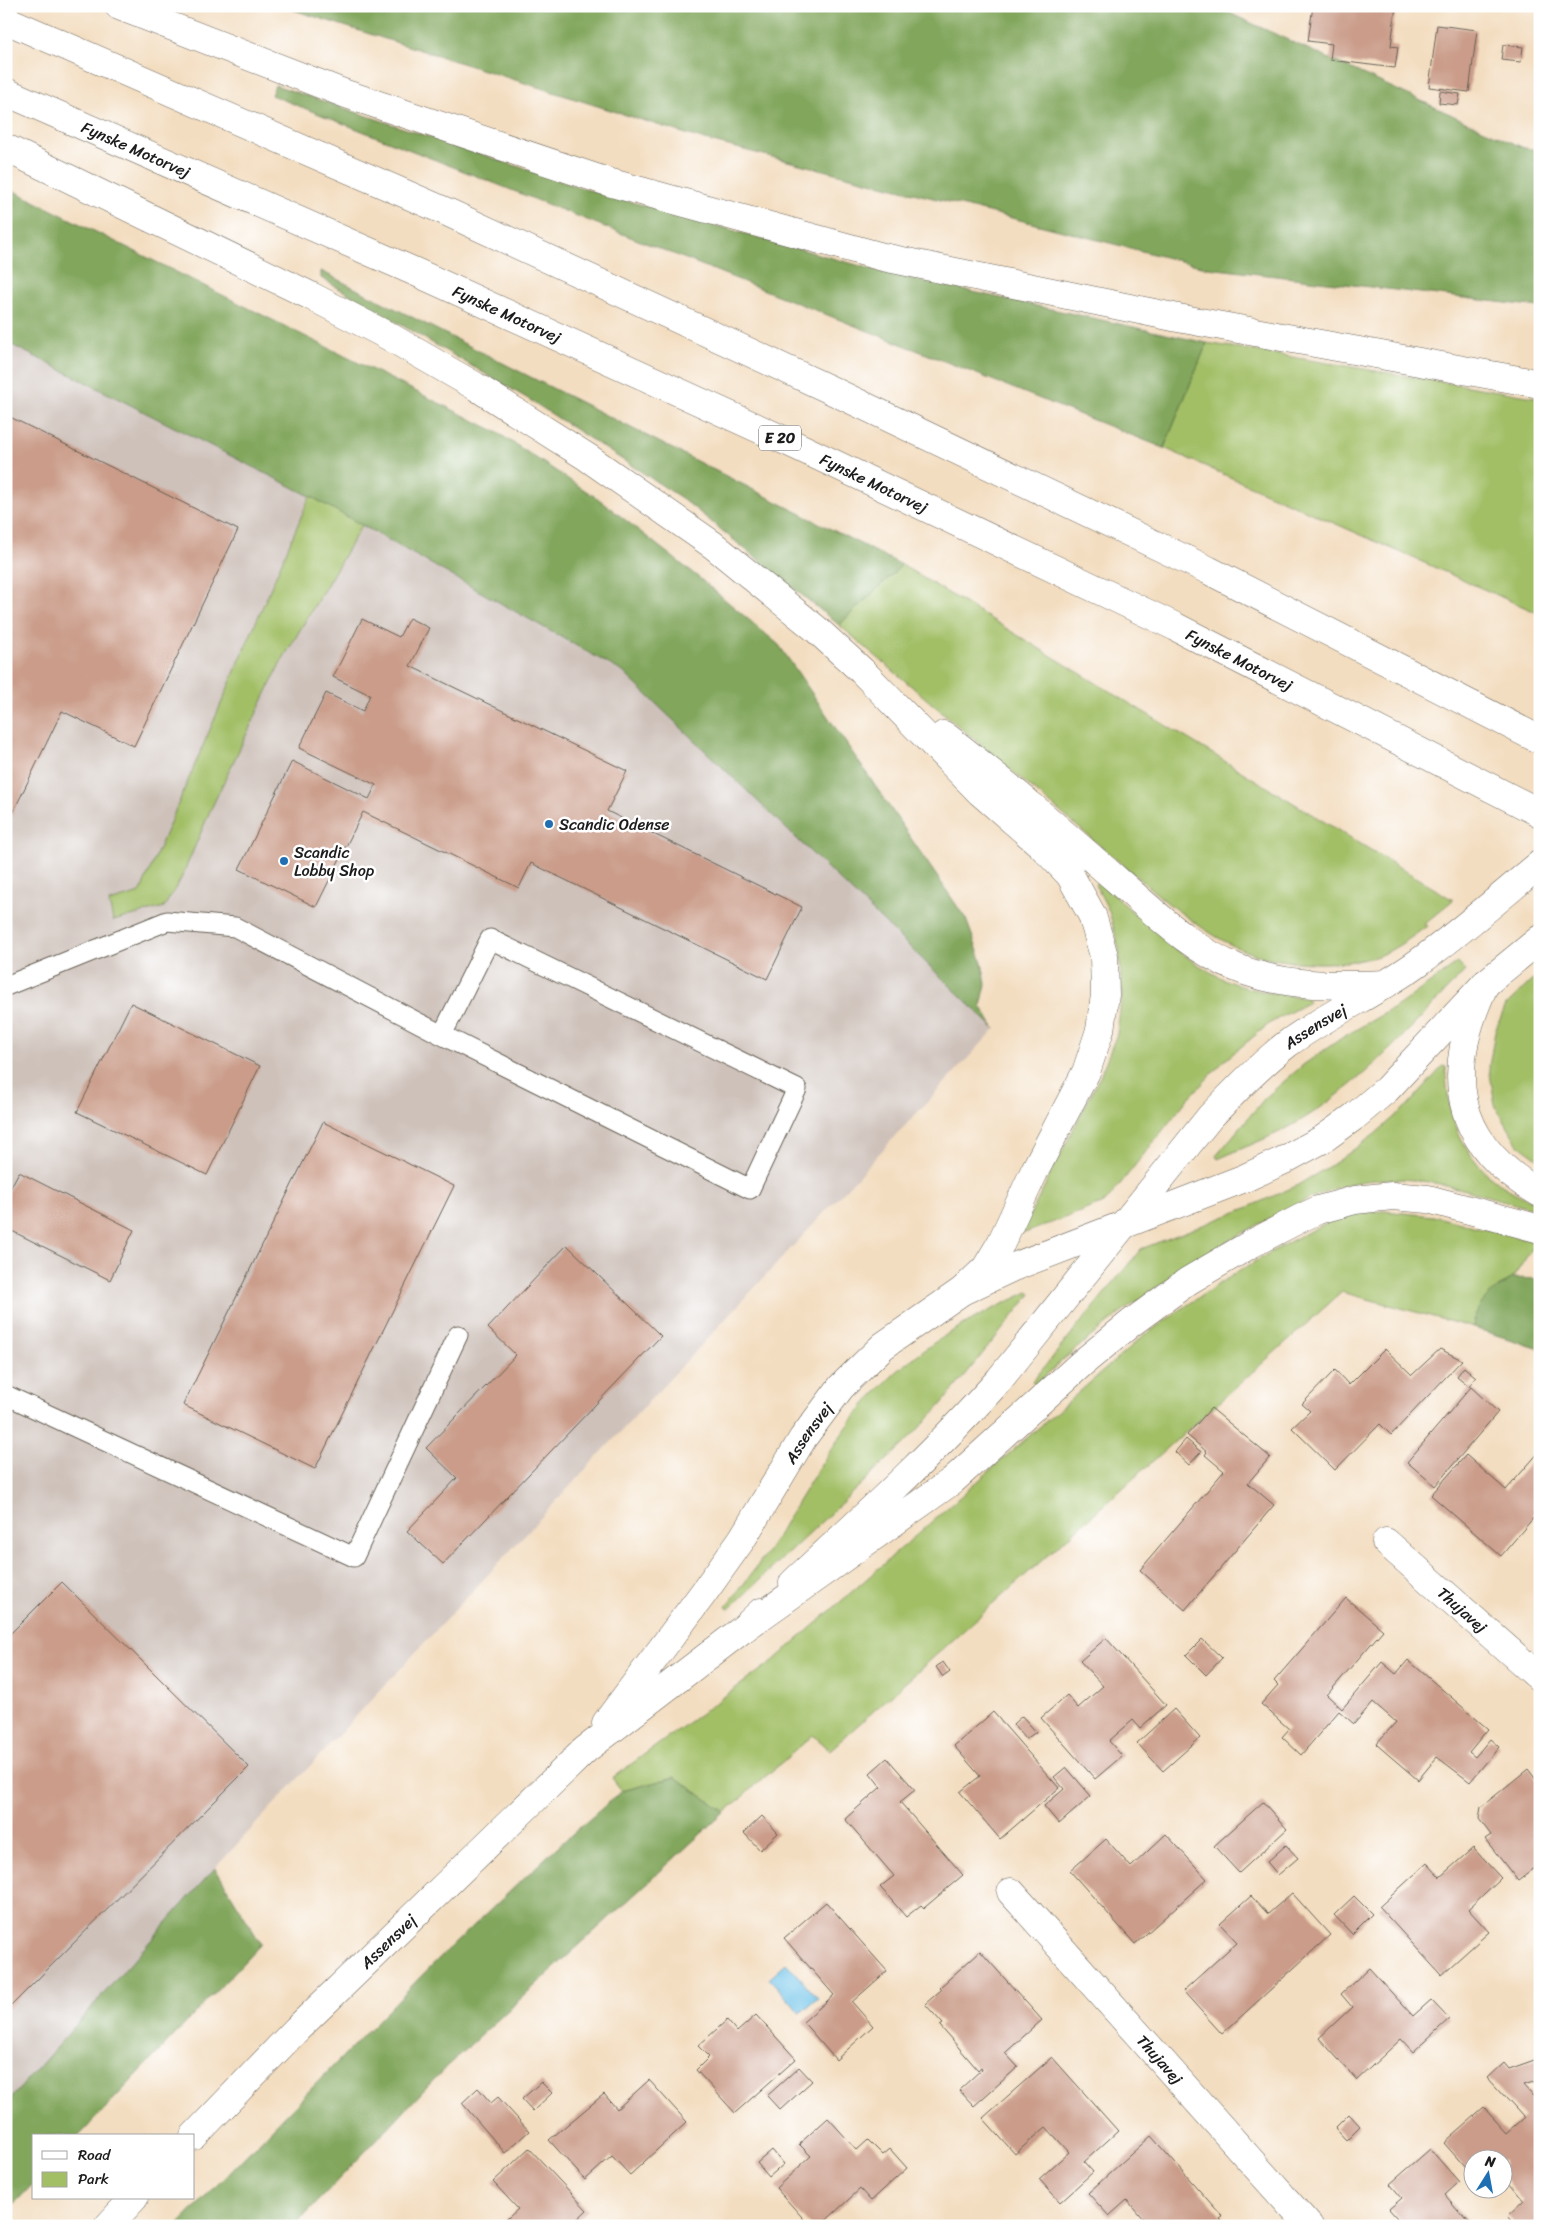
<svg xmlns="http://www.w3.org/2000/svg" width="1546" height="2232" font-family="Sriracha,sans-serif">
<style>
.industrial{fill:#cec1ba}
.green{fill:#a2bf66;stroke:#5f6e41}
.forest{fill:#81a65b;stroke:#4e613c}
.water{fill:#6dc2e9;stroke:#446f82}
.building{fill:#ca9c89}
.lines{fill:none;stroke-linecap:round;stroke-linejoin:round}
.lane-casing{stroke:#676055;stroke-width:21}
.street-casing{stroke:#676055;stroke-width:29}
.secondary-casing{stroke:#676055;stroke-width:29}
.highway-casing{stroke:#676055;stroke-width:29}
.lane{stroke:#fff;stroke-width:19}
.street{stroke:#fff;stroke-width:28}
.secondary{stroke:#fff;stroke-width:28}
.highway{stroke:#fff;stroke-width:28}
.poi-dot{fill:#1f6fb2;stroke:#fff;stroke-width:2}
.labels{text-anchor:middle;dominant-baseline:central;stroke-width:5;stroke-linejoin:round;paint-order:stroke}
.shield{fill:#fff;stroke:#606060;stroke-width:1}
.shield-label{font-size:15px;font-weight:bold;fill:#1c1c1c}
.street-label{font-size:16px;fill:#1c1c1c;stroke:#fff}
.poi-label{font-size:16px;fill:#1c1c1c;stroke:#fff;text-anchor:start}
</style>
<rect width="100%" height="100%" fill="#fff"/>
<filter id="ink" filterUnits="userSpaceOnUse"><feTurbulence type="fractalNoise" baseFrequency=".02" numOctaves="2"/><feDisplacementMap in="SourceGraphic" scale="10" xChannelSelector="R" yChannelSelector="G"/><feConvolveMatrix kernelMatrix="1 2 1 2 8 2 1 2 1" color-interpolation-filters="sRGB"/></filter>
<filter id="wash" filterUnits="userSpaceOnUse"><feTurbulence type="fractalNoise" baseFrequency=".0096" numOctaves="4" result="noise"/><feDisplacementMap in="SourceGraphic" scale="20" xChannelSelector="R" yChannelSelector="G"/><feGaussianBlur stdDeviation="1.12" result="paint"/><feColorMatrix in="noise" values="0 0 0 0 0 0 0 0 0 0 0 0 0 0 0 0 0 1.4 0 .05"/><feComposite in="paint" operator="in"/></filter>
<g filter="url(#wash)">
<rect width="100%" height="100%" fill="#f3ddc0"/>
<path class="industrial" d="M6 342 314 497 624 673 995 1029 215 1868 15 2143 6 2152Z"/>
<g class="green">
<path d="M1207 343 1540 398V614L1164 448Z"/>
<path d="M310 496 362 525 280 664 210 811 181 879 164 907 113 921 109 902 140 893Z"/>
<path d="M902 565 1453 900 1424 924 1427 926C1412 937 1396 949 1378 956 1343 967 1279 965 1245 951 1217 940 1194 922 1170 905L839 625Z"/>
<path d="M1098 881C1139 916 1179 959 1228 981 1253 992 1281 994 1307 998L1309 1002 1270 1023 1224 1061 1186 1101 1106 1202 1025 1233 1022 1231 1100 1076 1117 1034 1122 994 1119 949 1109 911 1095 884Z"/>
<path d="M1458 963 1465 971C1416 1022 1371 1075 1311 1114 1283 1133 1249 1145 1218 1159L1216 1156 1265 1098 1303 1065 1343 1037 1399 1005Z"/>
<path d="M1540 973V1160L1517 1143 1495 1105 1489 1067 1495 1031 1506 1005Z"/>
<path d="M1443 1066 1446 1067C1446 1115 1463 1161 1505 1187 1516 1194 1528 1199 1540 1205V1211C1486 1197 1430 1174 1374 1180 1338 1183 1306 1200 1275 1216 1187 1261 1108 1318 1035 1385L1032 1382 1141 1249 1244 1209 1296 1186 1338 1161 1375 1134 1408 1105Z"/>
<path d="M1384 1211 1433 1216 1536 1242 1513 1278 1499 1286 1473 1320 1474 1328 1342 1292 830 1750 813 1735 725 1812 675 1777 622 1791 612 1778 773 1661 1143 1336C1191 1302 1239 1269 1291 1241 1306 1233 1322 1224 1339 1218 1353 1213 1369 1212 1384 1211Z"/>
<path d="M1028 1292 1031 1294 941 1405 907 1441 729 1609 726 1607C740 1589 754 1571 767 1552 808 1488 842 1419 901 1368 939 1335 983 1313 1028 1292Z"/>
</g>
<g class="forest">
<path d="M281 6H1214L1524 148 1540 150V307L1208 268 705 140Z"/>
<path d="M275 85 585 189 886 273 1207 343 1164 448 271 95Z"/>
<path d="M6 187 495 431 600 500 698 577 779 645 966 919 982 962 986 984 981 1006 995 1029 623 672 310 496 6 342Z"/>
<path d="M321 271 902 565 839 625 683 499 530 400 321 278Z"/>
<path d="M1513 1278 1540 1279V1349L1474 1328C1471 1306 1496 1288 1513 1278Z"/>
<path d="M675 1777 725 1812 447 2066 294 2226H177L433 1964 556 1848 622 1791Z"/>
<path d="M215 1868 261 1944 79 2136H34V2183L6 2212V2104Z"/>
</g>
<path class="water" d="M786 1963 818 1998 800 2013 769 1978Z"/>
<g id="blocks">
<g class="building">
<path d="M1313 6H1396L1391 46 1398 47 1395 68 1330 60 1332 44 1308 41Z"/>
<path d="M1437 25 1477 30 1469 92 1429 87Z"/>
<path d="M1503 45 1523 47 1521 62 1501 60Z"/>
<path d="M1440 91 1460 94 1458 105 1439 103Z"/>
<path d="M6 415 238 530 134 746 62 711 6 827Z"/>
<path d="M409 618 429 628 410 666 627 771 607 811 802 907 767 979 531 863 519 888 363 812 316 907 239 869 292 761 369 799 376 785 299 748 326 693 363 711 370 695 333 677 362 619 399 637Z"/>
<path d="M131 1003 260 1066 207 1175 77 1112Z"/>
<path d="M323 1122 454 1186 315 1469 183 1405Z"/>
<path d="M19 1172 134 1230 110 1280 6 1228V1196Z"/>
<path d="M567 1245 661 1336 443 1564 407 1531 457 1478 426 1448 516 1355 488 1328Z"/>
<path d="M1385 1349 1412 1375 1440 1349 1462 1360 1391 1435 1380 1424 1335 1470 1292 1428 1310 1411 1302 1404 1335 1370 1349 1385Z"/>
<path d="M1464 1367 1476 1377 1469 1386 1457 1376Z"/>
<path d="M1471 1387 1498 1412 1435 1486 1407 1462Z"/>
<path d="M1211 1408 1270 1457 1248 1483 1274 1505 1185 1610 1140 1570 1224 1471 1205 1455 1207 1452 1187 1435Z"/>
<path d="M1186 1439 1201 1452 1189 1465 1175 1452Z"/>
<path d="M1540 1451V1505L1533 1514 1535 1516 1501 1556 1431 1495 1466 1455 1506 1490Z"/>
<path d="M62 1582 249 1767 6 2011V1638Z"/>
<path d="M1346 1598 1383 1630 1327 1695 1342 1709 1382 1662 1396 1674 1408 1660 1488 1729 1469 1752 1475 1757 1490 1739 1499 1747 1470 1782 1437 1757 1418 1780 1376 1744 1396 1722 1373 1702 1354 1724 1339 1711 1301 1755 1282 1737 1289 1729 1261 1704 1278 1685 1274 1681Z"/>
<path d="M1106 1638 1166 1705 1140 1728 1133 1720 1109 1741 1122 1756 1095 1779 1041 1718 1067 1695 1078 1708 1103 1686 1080 1661Z"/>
<path d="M1202 1639 1222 1658 1206 1675 1186 1655Z"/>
<path d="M943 1662 950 1672 943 1677 936 1667Z"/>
<path d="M1174 1709 1200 1738 1163 1771 1137 1743Z"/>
<path d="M993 1712 1059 1788 1000 1839 960 1792 980 1776 954 1746Z"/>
<path d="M1022 1716 1036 1732 1026 1739 1013 1724Z"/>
<path d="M887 1758 915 1790 900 1802 963 1875 924 1908 921 1905 906 1917 880 1887 894 1876 845 1819 881 1787 870 1773Z"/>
<path d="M1066 1767 1091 1796 1059 1824 1044 1806 1064 1789 1054 1777Z"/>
<path d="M1528 1769 1540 1785V1864L1518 1881 1485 1839 1491 1835 1479 1819 1481 1807Z"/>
<path d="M1263 1802 1287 1829 1239 1873 1214 1846Z"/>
<path d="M762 1816 778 1833 760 1850 744 1833Z"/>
<path d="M1166 1834 1207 1879 1135 1944 1070 1871 1106 1839 1131 1867Z"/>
<path d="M1286 1845 1298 1858 1278 1875 1267 1862Z"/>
<path d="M1473 1848 1501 1878 1468 1909 1489 1932 1441 1975 1379 1907 1427 1863 1440 1877Z"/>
<path d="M1292 1893 1330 1935 1222 2034 1183 1991 1237 1942 1220 1924 1251 1896 1268 1914Z"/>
<path d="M1354 1896 1372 1914 1352 1934 1334 1915Z"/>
<path d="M826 1902 887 1971 852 2002 873 2026 836 2060 803 2022 834 1995 784 1938Z"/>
<path d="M980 1951 1042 2020 1005 2053 1018 2067 974 2106 959 2090 982 2069 981 2067 978 2070 940 2026 943 2024 925 2004 941 1990 939 1988Z"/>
<path d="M1369 1968 1413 2016 1431 2000 1449 2019 1413 2052 1401 2039 1357 2080 1319 2038 1352 2007 1341 1994Z"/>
<path d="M756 2015 796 2059 735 2113 696 2070 709 2057 698 2046 727 2020 737 2032Z"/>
<path d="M1052 2057 1118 2131 1084 2162 1093 2172 1060 2202 1039 2179 1069 2152 1046 2127 1015 2154 983 2118Z"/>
<path d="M1540 2058V2081L1524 2086 1540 2104V2119L1535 2123 1540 2128V2226H1516L1508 2216 1524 2201 1504 2177V2160H1474V2173L1472 2175 1444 2143 1484 2108 1507 2133 1524 2118 1488 2078 1504 2063 1509 2069Z"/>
<path d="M799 2067 812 2081 780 2110 767 2096Z"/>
<path d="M649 2080 687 2122 630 2175 612 2156 585 2180 549 2140 604 2094 617 2109Z"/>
<path d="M541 2082 552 2093 533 2111 522 2099Z"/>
<path d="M478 2088 491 2103 498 2097 529 2131 505 2153 462 2103Z"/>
<path d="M1349 2114 1360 2126 1346 2140 1335 2128Z"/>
<path d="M828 2118 857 2150 868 2140 883 2155 890 2149 907 2168 871 2201 860 2189 820 2226H810L776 2188 811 2156 799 2144Z"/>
<path d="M1151 2136 1223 2217 1220 2219 1227 2226H1149L1127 2200 1109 2216 1088 2193Z"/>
<path d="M529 2148 587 2210 570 2226H499L518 2209 493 2182Z"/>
<path d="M1430 2149 1459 2182 1445 2195 1472 2226H1404L1389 2209 1402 2198 1390 2184Z"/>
<path d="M772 2150 784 2164 769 2177 757 2163Z"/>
</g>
</g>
</g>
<g filter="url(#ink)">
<use href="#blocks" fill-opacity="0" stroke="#676055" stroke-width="1"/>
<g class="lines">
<g class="lane-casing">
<g id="lane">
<path d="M6 986 167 921 235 927 442 1035 750 1189 797 1089 490 939 442 1035"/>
<path d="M6 1395 354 1557 458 1335"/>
</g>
</g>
<g class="street-casing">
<g id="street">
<path id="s1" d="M1386 1542 1540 1678"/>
<path id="s2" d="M1011 1892 1309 2226"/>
</g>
</g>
<g class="secondary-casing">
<g id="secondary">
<path id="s3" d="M793 1583C864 1517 934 1453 999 1380L1210 1117C1235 1091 1259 1066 1287 1044 1329 1013 1377 993 1419 962 1461 932 1500 897 1540 864"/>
<path id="s4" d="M606 1723 702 1595 742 1539 803 1438 841 1387 883 1346 962 1291 1011 1268 1245 1178 1284 1160 1323 1139 1355 1116 1387 1089 1485 984 1540 939"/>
<path id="s5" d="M194 2136 297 2029 585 1750 743 1629 761 1612"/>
<path d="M108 2226 134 2198"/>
</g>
</g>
<g class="highway-casing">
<g id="highway">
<path d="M119 6 346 94 608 182 883 257 1178 318 1540 384"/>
<path d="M6 20 447 212 833 391 1208 570 1540 740"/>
<path id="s6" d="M6 92 420 274 799 447 1176 627 1540 813"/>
<path d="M6 148 311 296 390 337 475 386 587 457 713 545 816 629 862 671 980 792 1040 844 1070 875 1092 915 1104 956 1105 995 1100 1030 1086 1072 1034 1172 1001 1243 986 1268 962 1291"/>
<path d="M944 735C1004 781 1061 831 1118 881 1154 912 1192 950 1237 968 1284 987 1337 986 1386 984"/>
<path d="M1485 984C1444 1071 1451 1143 1540 1193"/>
<path d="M743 1629 952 1481 1081 1364 1131 1323 1188 1281 1251 1244 1301 1218 1318 1210 1355 1200 1392 1196 1428 1199 1540 1229"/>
</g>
</g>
<use href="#lane" class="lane"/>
<use href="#street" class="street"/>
<use href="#secondary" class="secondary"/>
<use href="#highway" class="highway"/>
</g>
</g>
<g class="poi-dot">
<circle cx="549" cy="824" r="5"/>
<circle cx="284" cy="861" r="5"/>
</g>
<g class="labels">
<rect class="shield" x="759" y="425.5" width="42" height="25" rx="4"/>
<g class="shield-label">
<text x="780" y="438">E 20</text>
</g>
<g class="street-label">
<text stroke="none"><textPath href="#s6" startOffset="142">Fynske Motorvej</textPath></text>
<text stroke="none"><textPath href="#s6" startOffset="548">Fynske Motorvej</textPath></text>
<text stroke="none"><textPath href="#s6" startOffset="952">Fynske Motorvej</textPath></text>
<text stroke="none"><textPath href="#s6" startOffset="1358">Fynske Motorvej</textPath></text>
<text stroke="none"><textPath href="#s3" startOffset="766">Assensvej</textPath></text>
<text stroke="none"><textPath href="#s4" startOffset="354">Assensvej</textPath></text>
<text stroke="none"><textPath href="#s1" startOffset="102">Thujavej</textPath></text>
<text stroke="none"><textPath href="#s5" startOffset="275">Assensvej</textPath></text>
<text stroke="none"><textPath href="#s2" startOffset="224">Thujavej</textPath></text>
</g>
<g class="poi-label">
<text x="559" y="824">Scandic Odense</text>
<text x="294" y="852">Scandic<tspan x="294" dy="18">Lobby Shop</tspan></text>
</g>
</g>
<rect width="1546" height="2232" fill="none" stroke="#fff" stroke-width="25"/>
<rect x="32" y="2134" width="162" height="65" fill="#ffffff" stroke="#a4a4a4"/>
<rect x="42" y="2151" width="25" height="8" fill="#ffffff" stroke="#a4a4a4"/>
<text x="78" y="2160" font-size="15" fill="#1c1c1c">Road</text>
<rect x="42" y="2172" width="25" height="15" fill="#a2bf66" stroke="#a4a4a4"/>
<text x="78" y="2184" font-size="15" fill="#1c1c1c">Park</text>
<g transform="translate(1488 2174) rotate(11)"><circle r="24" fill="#ffffff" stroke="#a4a4a4"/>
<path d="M0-4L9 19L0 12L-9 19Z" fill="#1f6fb2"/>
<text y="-8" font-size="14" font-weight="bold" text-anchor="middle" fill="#1c1c1c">N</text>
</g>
</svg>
